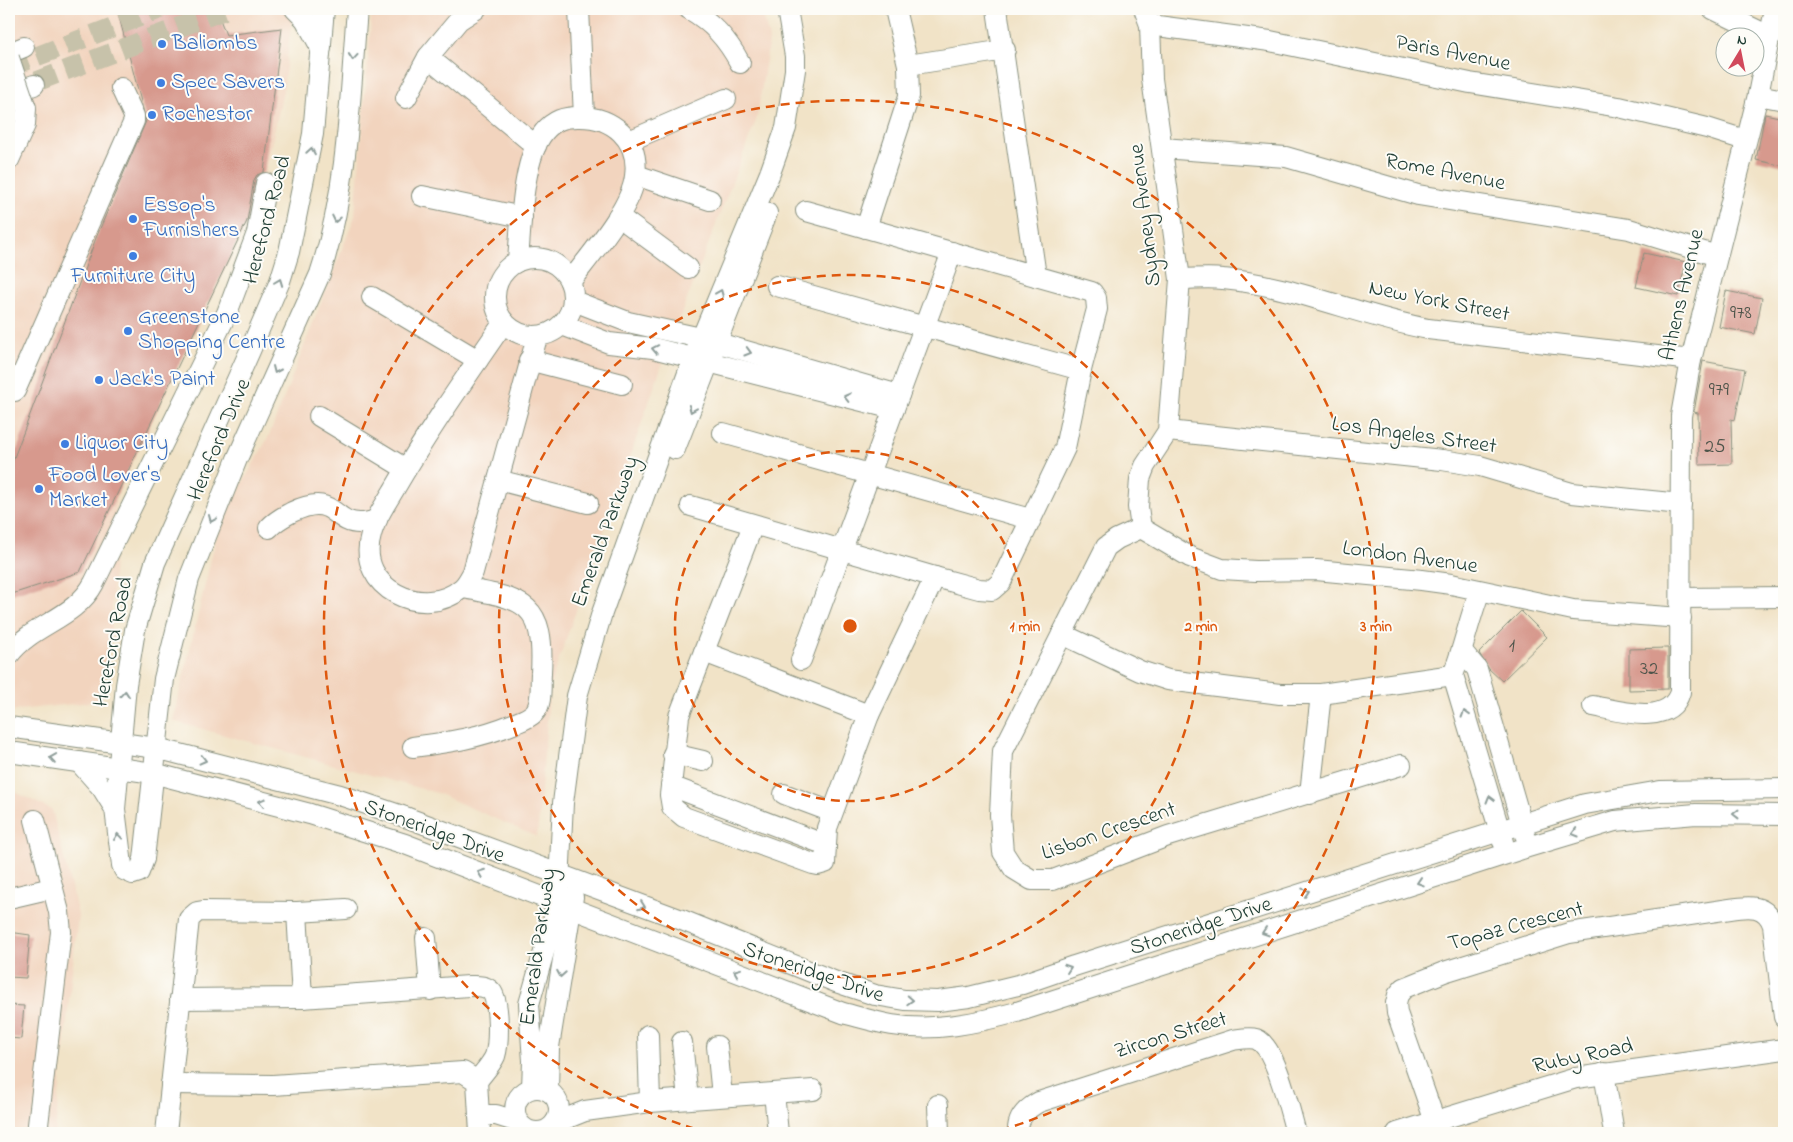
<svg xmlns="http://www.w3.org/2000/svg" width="1793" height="1142" font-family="'Indie Flower',sans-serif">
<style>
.built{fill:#f2d4be}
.building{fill:#d7998d}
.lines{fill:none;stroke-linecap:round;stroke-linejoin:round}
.minor-tunnel{stroke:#c7c2aa;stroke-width:20;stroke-dasharray:20 10;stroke-linecap:butt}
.minor-casing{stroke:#88907e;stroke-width:22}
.minor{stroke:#fff;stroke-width:20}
.minor-bridge-casing{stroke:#88907e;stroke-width:22;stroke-linecap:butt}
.minor-bridge{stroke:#fff;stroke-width:20}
.oneway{stroke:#8f9e9a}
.ring{fill:none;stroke:#de580e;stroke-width:2.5;stroke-dasharray:9 6}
.shop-dot{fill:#3f7fe0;stroke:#fdfcf7;stroke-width:2}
.labels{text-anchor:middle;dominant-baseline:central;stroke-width:4;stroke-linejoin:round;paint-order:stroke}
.number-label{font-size:20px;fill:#4d544a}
.shop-label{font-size:22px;fill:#366cbe;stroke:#fdfcf7;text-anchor:start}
.street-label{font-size:22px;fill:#1f3d34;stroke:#fdfcf7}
.centre{fill:#de580e;stroke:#fdfcf7;stroke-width:2.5}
.ring-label{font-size:15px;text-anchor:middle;font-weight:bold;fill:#de580e;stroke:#fdfcf7;stroke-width:4;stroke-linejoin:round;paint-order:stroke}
</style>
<rect width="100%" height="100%" fill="#fdfcf7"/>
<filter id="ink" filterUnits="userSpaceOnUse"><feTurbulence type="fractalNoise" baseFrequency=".02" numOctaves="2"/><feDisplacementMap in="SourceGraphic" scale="10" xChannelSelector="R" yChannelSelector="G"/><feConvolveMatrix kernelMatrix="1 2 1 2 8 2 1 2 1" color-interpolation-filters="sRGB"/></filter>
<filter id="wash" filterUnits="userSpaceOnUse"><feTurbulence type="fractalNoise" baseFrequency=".0096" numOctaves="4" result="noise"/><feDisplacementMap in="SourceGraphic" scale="20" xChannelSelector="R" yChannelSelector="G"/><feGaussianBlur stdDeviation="1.12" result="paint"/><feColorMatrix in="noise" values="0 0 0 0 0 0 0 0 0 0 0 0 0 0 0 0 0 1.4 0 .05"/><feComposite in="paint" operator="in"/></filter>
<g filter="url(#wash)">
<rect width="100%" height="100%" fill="#f1e3c7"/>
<g class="built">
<path d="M9 9H293L283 91 261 192 116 496 111 635 100 701 9 711Z"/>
<path d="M372 9H762L769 40 757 118 665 356 550 685 537 837 437 793 173 721 219 525 269 436 355 216Z"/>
<path d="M9 789 52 810 78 915 55 1133H9Z"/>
</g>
<g id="blocks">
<g class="building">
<path d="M117 9H216L226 35 282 28 264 172 257 175 254 180 247 221 80 572 9 595V471L96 238 146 121Z"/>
<path d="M1765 114 1784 118V166L1756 160Z"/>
<path d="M1644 253 1686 262 1678 296 1636 287Z"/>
<path d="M1726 291 1762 298 1755 334 1719 327Z"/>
<path d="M1703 361 1745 369 1735 420 1731 419 1732 464 1699 465 1698 413 1694 412Z"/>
<path d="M1521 611 1547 637 1502 681 1489 669 1479 653Z"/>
<path d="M1668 648V689L1629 690V649Z"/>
<path d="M9 932 30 935 26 978 9 977Z"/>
<path d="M9 1005 24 1006 21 1039 9 1038Z"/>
</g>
</g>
</g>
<g filter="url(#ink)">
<use href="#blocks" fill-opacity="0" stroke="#88907e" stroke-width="1"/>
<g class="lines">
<g class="minor-tunnel">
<path d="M9 67 160 9"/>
<path d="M9 92 227 9"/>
</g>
<g class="minor-casing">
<g id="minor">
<path d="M295 9 305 19 321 48"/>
<path d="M324 9 313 134 289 252 280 281 249 353 155 563 135 630 126 685 115 809 122 865 124 870 133 874 139 872 144 859 164 679 189 579 237 459 320 274C348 189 350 98 357 9"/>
<path d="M579 9 584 117"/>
<path d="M689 9C712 22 727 39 740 63"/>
<path d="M997 9 1036 276"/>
<path d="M1713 9 1771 37"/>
<path d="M1150 25 1270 41 1470 83 1619 107 1707 128 1745 140"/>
<path d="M9 53 24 47"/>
<path d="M428 57 459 20 476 9"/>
<path d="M908 65 1005 50"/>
<path d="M20 90 34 85"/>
<path d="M1758 95 1784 100"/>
<path d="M406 98 428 57 536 146"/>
<path d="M629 141 726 99"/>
<path d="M1162 148 1286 157 1418 195 1629 229 1717 256"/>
<path d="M9 160 25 125 26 108"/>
<path d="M636 175 710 200"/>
<path d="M422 196 522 217"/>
<path d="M618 216 688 268"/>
<path d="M866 228 909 96 908 65 895 9"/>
<circle cx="534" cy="297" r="39"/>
<path d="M518 261C521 226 522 159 544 132 554 120 564 117 578 117 612 116 640 139 635 176 632 208 590 255 570 282"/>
<path d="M1180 279C1194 279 1209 277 1223 279 1293 285 1359 316 1428 329L1691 360"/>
<path d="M777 286 1081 370"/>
<path d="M372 297 478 360"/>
<path d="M574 301 628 322 701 338 899 395"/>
<path d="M504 322C467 376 428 431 395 488 387 502 375 518 371 535 355 588 424 621 462 588 467 584 470 577 473 572L537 337"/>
<path d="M562 325 609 343 653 348 894 409"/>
<path d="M529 360 622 384"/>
<path d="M15 391 134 121V116L121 88"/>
<path d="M319 416 406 469"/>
<path d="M1168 431 1442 460 1480 466 1572 493 1681 504"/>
<path d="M723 433 1030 519"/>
<path d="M675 449 767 213"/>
<path d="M498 480 588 503"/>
<path d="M691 506 935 577 979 589 992 590 1001 582 1065 448 1081 370 1097 309 1096 298 1092 292 806 211"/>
<path d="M753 525 679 716 670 795 672 807 684 817 813 864 818 865 825 863 827 828 869 715 935 577"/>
<path d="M269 528C276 520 283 517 292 512 337 491 331 524 361 523 366 523 372 521 377 520"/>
<path d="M1141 528 1117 539 1106 547 1003 751 1000 815 1003 852 1014 869 1032 880H1053L1168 836 1401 765"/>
<path d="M1141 528 1190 557 1222 569 1256 571 1316 570 1422 580 1451 584 1573 610 1681 618"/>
<path d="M1141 528 1138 507 1140 479 1145 466 1168 431 1180 279 1152 79 1150 25 1144 9"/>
<path d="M1480 591C1469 619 1464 647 1453 675L1503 842"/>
<path d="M1681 598 1784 597"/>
<path d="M1062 634 1140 671 1168 680 1280 694H1321L1453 675"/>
<path d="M1462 651 1477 669 1525 835"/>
<path d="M704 652 869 715"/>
<path d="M9 655C32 624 75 619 94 583L227 313 257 233 266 183"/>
<path d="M801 660 952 252"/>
<path d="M1593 706C1619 711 1670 727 1680 692L1681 416 1691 360 1758 95 1775 9"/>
<path d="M9 727 156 748 340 795 408 818 682 920 836 982 875 995 905 1000 938 1001 969 997 1022 984 1074 966 1585 804 1660 791 1784 789"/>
<path d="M413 747C450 742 479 738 513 724 520 721 528 719 534 713 543 704 540 685 541 673 545 603 525 599 463 588"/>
<path d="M9 752 153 773 310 814 405 844 843 1013C859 1017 875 1022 892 1025 934 1032 976 1023 1017 1012L1528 847 1615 821 1696 814 1784 815"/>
<path d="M673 754 703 761"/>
<path d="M79 762 102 788 115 809"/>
<path d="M671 786 826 845"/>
<path d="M784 794 832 812"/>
<path d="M1310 794 1321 694"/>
<path d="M35 820 59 912 61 932 37 1133"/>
<path d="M9 898 52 888"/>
<path d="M297 912 302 998"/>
<path d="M426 938 430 990"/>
<path d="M180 999 302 998 469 986C477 986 485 985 491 991 500 1001 499 1044 495 1056 491 1065 483 1073 477 1081"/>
<path d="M648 1035 650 1102"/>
<path d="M682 1042 688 1099"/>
<path d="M717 1046 722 1096"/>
<path d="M1604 1073 1614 1133"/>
<path d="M171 1084 273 1085 463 1072 477 1081 480 1133"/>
<circle cx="537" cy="1110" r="22"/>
<path d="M532 1088 533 1061 529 1004 558 903 563 803 577 696 602 613 693 359 770 173 786 128 795 70V56L787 9"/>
<path d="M548 1091 549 1047 573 897"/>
<path d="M774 1093 778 1133"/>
<path d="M938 1105 939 1133"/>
<path d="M479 1115H496L518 1122"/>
<path d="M555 1123 585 1111 650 1102 813 1090"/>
<path d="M166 1133 189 919 197 912 203 911 297 912 346 909"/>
<path d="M1018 1133C1017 1118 1026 1109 1039 1102L1233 1040C1240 1039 1249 1037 1256 1039 1276 1046 1290 1113 1296 1133"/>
<path d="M1397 1133 1576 1078 1784 1049"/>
<path d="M1439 1133 1397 1013 1396 1003 1398 995 1404 988 1444 972 1569 933 1730 909C1749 906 1766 904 1773 925L1784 1017"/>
</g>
</g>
<use href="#minor" class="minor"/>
<g class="minor-bridge-casing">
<path id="minor-bridge" d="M9 58 26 108"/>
</g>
<use href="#minor-bridge" class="minor-bridge"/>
</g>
<defs><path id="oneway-chevron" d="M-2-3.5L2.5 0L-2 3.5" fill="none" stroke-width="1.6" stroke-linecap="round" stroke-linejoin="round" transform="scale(1.25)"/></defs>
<g class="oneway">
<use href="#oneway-chevron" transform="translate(353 57) rotate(95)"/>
<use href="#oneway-chevron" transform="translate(311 151) rotate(-81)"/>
<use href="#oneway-chevron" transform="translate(336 219) rotate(102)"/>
<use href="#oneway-chevron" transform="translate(279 282) rotate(-69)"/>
<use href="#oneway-chevron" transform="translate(720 293) rotate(-67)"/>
<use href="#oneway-chevron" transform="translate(655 349) rotate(-169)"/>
<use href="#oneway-chevron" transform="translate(748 352) rotate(16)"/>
<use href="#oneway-chevron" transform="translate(276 370) rotate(114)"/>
<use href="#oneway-chevron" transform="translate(847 397) rotate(-166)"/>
<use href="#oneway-chevron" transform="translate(692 409) rotate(112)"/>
<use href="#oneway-chevron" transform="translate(212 519) rotate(113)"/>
<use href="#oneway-chevron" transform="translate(125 694) rotate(-85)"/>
<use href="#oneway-chevron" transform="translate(1465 714) rotate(-107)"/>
<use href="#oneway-chevron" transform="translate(53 758) rotate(-171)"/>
<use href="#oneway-chevron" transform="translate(203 760) rotate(14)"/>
<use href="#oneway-chevron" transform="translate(1490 799) rotate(-106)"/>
<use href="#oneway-chevron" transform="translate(262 802) rotate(-165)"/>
<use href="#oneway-chevron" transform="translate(1736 814) rotate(-180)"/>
<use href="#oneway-chevron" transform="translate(1575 833) rotate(164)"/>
<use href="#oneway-chevron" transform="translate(118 837) rotate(-97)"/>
<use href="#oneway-chevron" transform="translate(481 873) rotate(-159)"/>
<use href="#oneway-chevron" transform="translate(1420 882) rotate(162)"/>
<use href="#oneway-chevron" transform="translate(1306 892) rotate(-18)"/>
<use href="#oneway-chevron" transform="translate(642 906) rotate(20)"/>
<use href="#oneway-chevron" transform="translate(1265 932) rotate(162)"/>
<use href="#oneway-chevron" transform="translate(1068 968) rotate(-19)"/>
<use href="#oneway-chevron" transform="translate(737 972) rotate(-158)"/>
<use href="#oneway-chevron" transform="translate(561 974) rotate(100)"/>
<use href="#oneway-chevron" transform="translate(910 1000) rotate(3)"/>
</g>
</g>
<g class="ring">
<circle cx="850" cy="626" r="175"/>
<circle cx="850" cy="626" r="351"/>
<path d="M709 1133A526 526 0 1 1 991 1133"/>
</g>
<g class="shop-dot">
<circle cx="162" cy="44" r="5"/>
<circle cx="161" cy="83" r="5"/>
<circle cx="152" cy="115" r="5"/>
<circle cx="133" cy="219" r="5"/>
<circle cx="133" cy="256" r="5"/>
<circle cx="128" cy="331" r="5"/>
<circle cx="99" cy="380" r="5"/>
<circle cx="65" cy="444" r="5"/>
<circle cx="39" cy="489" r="5"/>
</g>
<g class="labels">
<g class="number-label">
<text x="1741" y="313">978</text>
<text x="1719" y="390">979</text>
<text x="1715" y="447">25</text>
<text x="1512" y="646">1</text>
<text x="1649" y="669">32</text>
</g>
<g class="shop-label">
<text x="172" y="44">Baliombs</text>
<text x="171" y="83">Spec Savers</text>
<text x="162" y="115">Rochestor</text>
<text x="143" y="206">Essop's<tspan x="143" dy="25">Furnishers</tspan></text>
<text x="133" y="277" text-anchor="middle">Furniture City</text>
<text x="138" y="318">Greenstone<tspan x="138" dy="25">Shopping Centre</tspan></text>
<text x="109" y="380">Jack's Paint</text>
<text x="75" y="444">Liquor City</text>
<text x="49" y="476">Food Lover's<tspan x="49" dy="25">Market</tspan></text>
</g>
<g class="street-label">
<text transform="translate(1453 54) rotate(11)">Paris Avenue</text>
<text transform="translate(1445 173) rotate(11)">Rome Avenue</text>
<text transform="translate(1146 215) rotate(-97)">Sydney Avenue</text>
<text transform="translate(268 220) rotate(-75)">Hereford Road</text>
<text transform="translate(1683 295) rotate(-77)">Athens Avenue</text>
<text transform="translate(1439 302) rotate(11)">New York Street</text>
<text transform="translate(1414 436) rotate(8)">Los Angeles Street</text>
<text transform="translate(220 440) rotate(-67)">Hereford Drive</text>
<text transform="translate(606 532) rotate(-70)">Emerald Parkway</text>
<text transform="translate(1410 558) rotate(8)">London Avenue</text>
<text transform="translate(114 642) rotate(-79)">Hereford Road</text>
<text transform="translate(434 832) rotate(20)">Stoneridge Drive</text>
<text transform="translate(1109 832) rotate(-19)">Lisbon Crescent</text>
<text transform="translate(1201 927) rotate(-18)">Stoneridge Drive</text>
<text transform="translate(1516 927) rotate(-15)">Topaz Crescent</text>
<text transform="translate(539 947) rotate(-82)">Emerald Parkway</text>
<text transform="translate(813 973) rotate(19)">Stoneridge Drive</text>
<text transform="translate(1171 1036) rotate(-17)">Zircon Street</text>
<text transform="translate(1583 1057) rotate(-12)">Ruby Road</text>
</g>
</g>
<circle cx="850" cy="626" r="8" class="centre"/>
<g class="ring-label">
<text x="1025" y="631">1 min</text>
<text x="1201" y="631">2 min</text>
<text x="1376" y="631">3 min</text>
</g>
<rect width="1793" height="1142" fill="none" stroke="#fdfcf7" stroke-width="30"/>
<g transform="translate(1740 52) rotate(10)"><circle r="24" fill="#fdfcf7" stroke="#a4b0a9"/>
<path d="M0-4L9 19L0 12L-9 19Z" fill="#d1495b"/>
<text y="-8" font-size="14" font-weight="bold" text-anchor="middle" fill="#1f3d34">N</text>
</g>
</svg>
